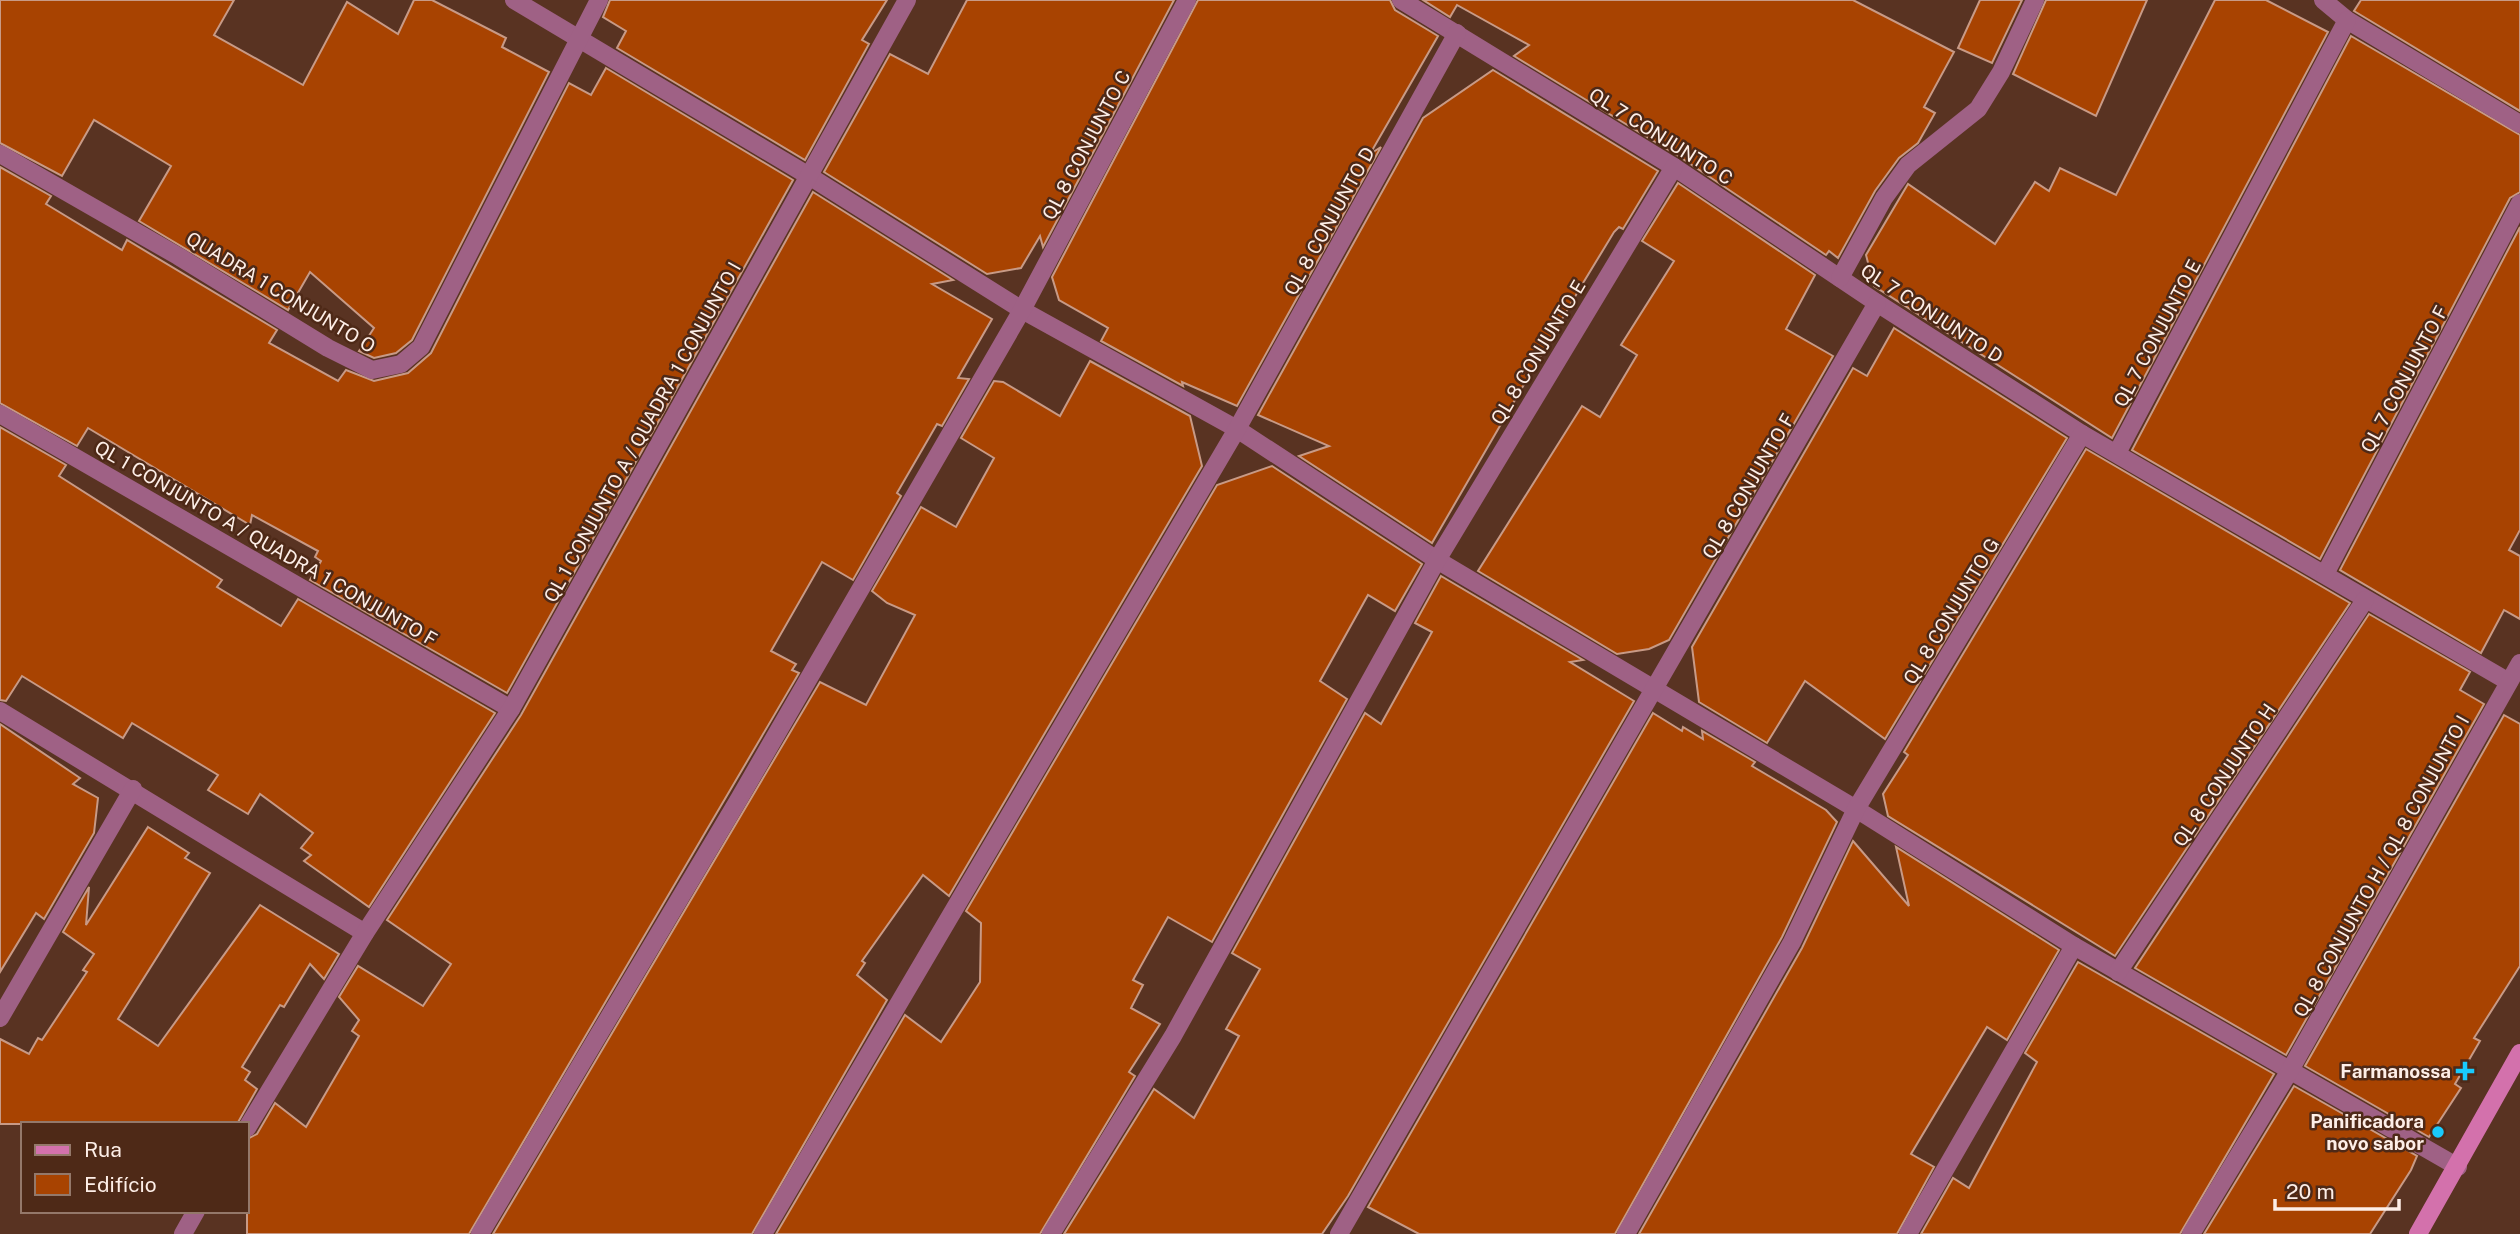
<svg xmlns="http://www.w3.org/2000/svg" width="2520" height="1234" font-family="'Public Sans',sans-serif">
<style>
.building{fill:#a84301;stroke:#c89a86;stroke-width:2}
.lines{fill:none;stroke-linecap:round;stroke-linejoin:round}
.street{stroke:#9f6185;stroke-width:18}
.secondary{stroke:#d371ac;stroke-width:18}
.poi-dot{fill:#19cafc;stroke:#4e2917;stroke-width:2.5}
.labels{text-anchor:middle;dominant-baseline:central;stroke-width:5;stroke-linejoin:round;paint-order:stroke}
.street-label{font-size:19px;fill:#fdeee7;stroke:#4e2917}
.poi-label{font-size:19px;font-weight:bold;fill:#fdeee7;stroke:#4e2917;text-anchor:end}
</style>
<rect width="100%" height="100%" fill="#593322"/>
<g class="building">
<path d="M0 0H234L214 35 303 85 347 2 398 34 414 0H432L506 38 502 47 549 72 412 340 396 353 374 358 359 351 374 328 310 272 288 310 139 221 171 166 94 120 62 176 0 143Z"/>
<path d="M610 0H887L862 40 869 44 805 160 617 48 626 31 603 17Z"/>
<path d="M967 0H1174L1043 247 1040 236 1021 268 987 274 824 172 890 54 928 74Z"/>
<path d="M1198 0H1390L1395 10 1438 36 1370 154 1381 147 1237 406 1182 382 1183 386 1101 341 1108 328 1059 300 1052 277Z"/>
<path d="M1423 0H1853L1954 52 1924 107 1935 113 1918 143 1899 158 1875 191 1838 258 1829 251 1826 255 1680 157 1514 56 1529 45 1457 5 1450 17Z"/>
<path d="M1980 0H2022L1992 63 1958 48Z"/>
<path d="M2046 0H2147L2096 116 2013 74Z"/>
<path d="M2215 0H2266L2328 32 2112 438 1874 286 1866 255 1908 184 1995 244 2035 182 2049 191 2060 168 2116 195Z"/>
<path d="M2361 0H2520V111L2354 11Z"/>
<path d="M2351 36 2520 135V192L2510 198 2320 559 2132 450Z"/>
<path d="M606 68 793 180 507 693 310 580 321 561 315 557 318 551 252 515 250 525 88 428 77 446 0 403V167L51 196 46 204 122 250 127 240 277 330 269 343 338 381 346 370 374 381 408 373 431 353 569 83 591 95Z"/>
<path d="M1493 70 1658 171 1623 229 1619 227 1614 232 1580 288 1432 543 1299 456 1329 446 1258 415 1423 118Z"/>
<path d="M1678 183 1815 275 1786 329 1833 356 1669 640 1649 649 1617 654 1478 571 1582 406 1600 417 1637 355 1621 345 1674 261 1642 241Z"/>
<path d="M813 192 953 280 932 284 992 319 958 378 969 379 942 426 937 424 897 493 901 496 853 580 822 562 771 651 796 664 792 670 799 673 469 1234H247V1139L257 1134 275 1103 306 1127 359 1036 352 1031 359 1020 339 997 358 966 423 1006 451 964 387 920 521 715Z"/>
<path d="M2520 227V530L2509 550 2520 556V619L2504 610 2481 653 2340 570Z"/>
<path d="M1894 328 2067 438 1885 739 1805 681 1767 743 1699 702 1692 647 1853 368 1867 376Z"/>
<path d="M1090 361 1190 416 1202 466 949 896 923 875 862 961 865 963 857 975 887 1000 752 1234H493L820 682 866 705 915 615 887 603 872 591 921 507 956 527 994 458 961 438 994 381 1003 382 1060 416Z"/>
<path d="M0 427 66 465 59 476 222 580 217 587 281 626 298 599 495 713 369 907 304 861 311 855 301 848 313 833 260 794 248 814 208 790 218 775 132 723 123 738 22 676 6 701 0 700Z"/>
<path d="M2086 449 2350 603 2115 956 1888 816 1883 794 1908 755 1904 752Z"/>
<path d="M1272 466 1422 564 1395 611 1368 595 1320 681 1347 699 1212 942 1168 917 1133 980 1143 985 1131 1008 1160 1024 1129 1072 1135 1076 1040 1234H776L905 1015 941 1042 980 982 981 923 966 911 1217 485Z"/>
<path d="M1441 576 1583 660 1570 662 1634 701 1348 1196 1322 1234H1064L1154 1089 1194 1118 1239 1036 1226 1029 1260 969 1232 953 1365 713 1381 724 1432 632 1415 623Z"/>
<path d="M2369 614 2470 672 2460 690 2484 704 2286 1055 2135 968Z"/>
<path d="M1653 713 1682 731 1683 727 1703 739 1702 731 1755 762 1752 766 1826 810 1837 822 1782 937 1615 1234H1419L1368 1207Z"/>
<path d="M2504 715 2520 724V966L2474 1038 2480 1041 2455 1084 2461 1088 2429 1137 2305 1066Z"/>
<path d="M0 724 80 778 73 784 98 798 94 833 44 919 36 913 0 972Z"/>
<path d="M148 827 189 853 185 858 210 873 118 1019 158 1046 260 905 339 954 324 979 310 964 284 1007 280 1005 242 1067 250 1072 245 1080 257 1089 237 1124H0V1039L29 1054 38 1038 42 1040 87 972 83 970 94 954 63 932 89 887 86 925Z"/>
<path d="M1853 841 1909 906 1896 847 2059 950 2007 1040 1987 1027 1911 1154 1934 1167 1897 1234H1639L1802 948Z"/>
<path d="M2078 962 2274 1074 2180 1234H1921L1953 1178 1969 1188 2037 1062 2025 1053Z"/>
<path d="M2294 1086 2417 1156 2411 1170 2370 1234H2204Z"/>
</g>
<g class="lines">
<g class="street">
<path d="M514 0 809 176 1022 310 1237 429 1437 560 1856 809 2074 946 2458 1167"/>
<path d="M1401 0 1674 167 1877 303 2082 434 2509 682"/>
<path d="M2323 0 2347 20 2520 124"/>
<path d="M0 154 178 256 328 348 372 370 401 364 421 347 599 0"/>
<path d="M1840 278 1884 198 1908 165 1978 109 2001 72 2035 0"/>
<path d="M0 414 511 709"/>
<path d="M2117 453 2347 20"/>
<path d="M2325 574 2520 203"/>
<path d="M0 711 365 933"/>
<path d="M2118 972 2365 600"/>
<path d="M0 1018 133 789"/>
<path d="M247 1128 365 933 511 709 907 0"/>
<path d="M183 1234 196 1211"/>
<path d="M480 1234 739 799 1022 310 1187 0"/>
<path d="M763 1234 1237 429 1457 33"/>
<path d="M1051 1234 1173 1036 1437 560 1674 167"/>
<path d="M1339 1234 1877 303"/>
<path d="M1626 1234 1792 942 1856 809 2082 434"/>
<path d="M1908 1234 2074 946"/>
<path d="M2191 1234 2289 1072 2520 663"/>
</g>
<path class="secondary" d="M2418 1234 2520 1053"/>
</g>
<g class="poi-dot">
<path d="M2461.5 1060.5h7v7h7v7h-7v7h-7v-7h-7v-7h7z"/>
<circle cx="2438" cy="1132" r="7"/>
</g>
<g class="labels">
<g class="street-label">
<text transform="translate(1661 136) rotate(32)">QL 7 CONJUNTO C</text>
<text transform="translate(1086 145) rotate(-62)">QL 8 CONJUNTO C</text>
<text transform="translate(1329 221) rotate(-61)">QL 8 CONJUNTO D</text>
<text transform="translate(281 292) rotate(31)">QUADRA 1 CONJUNTO O</text>
<text transform="translate(1932 313) rotate(33)">QL 7 CONJUNTO D</text>
<text transform="translate(2157 333) rotate(-62)">QL 7 CONJUNTO E</text>
<text transform="translate(1538 352) rotate(-59)">QL 8 CONJUNTO E</text>
<text transform="translate(2404 379) rotate(-62)">QL 7 CONJUNTO F</text>
<text transform="translate(642 432) rotate(-61)">QL 1 CONJUNTO A / QUADRA 1 CONJUNTO I</text>
<text transform="translate(1748 486) rotate(-60)">QL 8 CONJUNTO F</text>
<text transform="translate(266 543) rotate(30)">QL 1 CONJUNTO A / QUADRA 1 CONJUNTO F</text>
<text transform="translate(1951 611) rotate(-59)">QL 8 CONJUNTO G</text>
<text transform="translate(2224 775) rotate(-56)">QL 8 CONJUNTO H</text>
<text transform="translate(2381 866) rotate(-61)">QL 8 CONJUNTO H / QL 8 CONJUNTO I</text>
</g>
<g class="poi-label">
<text x="2451" y="1071">Farmanossa</text>
<text x="2424" y="1121">Panificadora<tspan x="2424" dy="22">novo sabor</tspan></text>
</g>
</g>
<rect x="21" y="1122" width="228" height="91" fill="#4e2917" stroke="#94786a" stroke-width="2"/>
<rect x="35" y="1145" width="35" height="10" fill="#d371ac" stroke="#94786a" stroke-width="2"/>
<text x="84" y="1157" font-size="21" fill="#fdeee7">Rua</text>
<rect x="35" y="1174" width="35" height="21" fill="#a84301" stroke="#94786a" stroke-width="2"/>
<text x="84" y="1192" font-size="21" fill="#fdeee7">Edifício</text>
<path d="M2275 1199v10h124v-10" fill="none" stroke="#fdeee7" stroke-width="3.5"/>
<text x="2286" y="1199" font-size="21" fill="#fdeee7" stroke="#4e2917" stroke-width="5" paint-order="stroke">20 m</text>
</svg>
